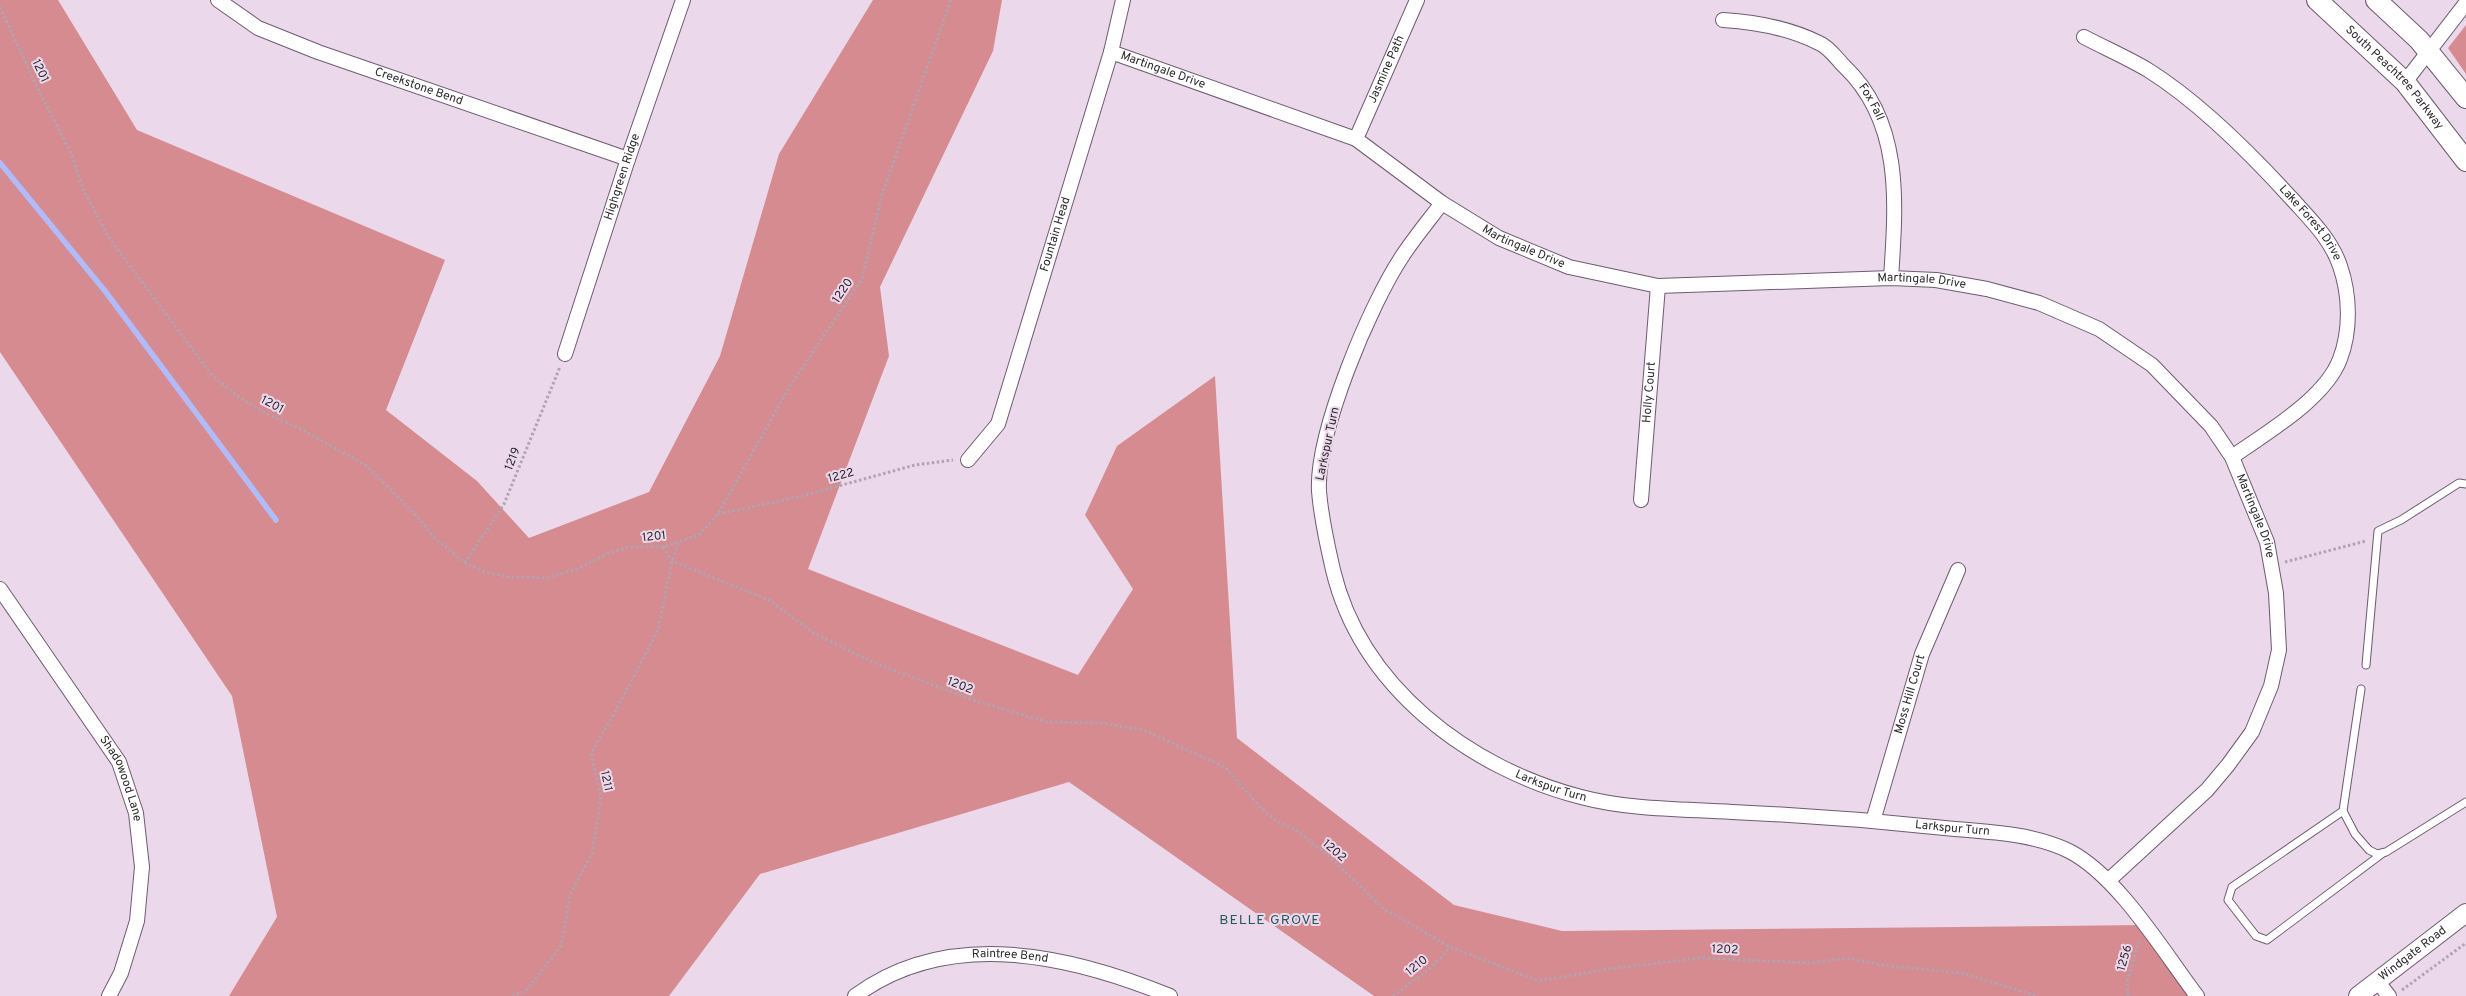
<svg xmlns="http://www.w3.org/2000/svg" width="2466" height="996" font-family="Overpass,sans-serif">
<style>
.forest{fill:#d58b90}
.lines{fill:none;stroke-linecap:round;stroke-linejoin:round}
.stream{stroke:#afbcfb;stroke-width:5.5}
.service-casing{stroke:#6c5d6d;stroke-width:9}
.minor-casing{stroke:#6c5d6d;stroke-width:16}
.tertiary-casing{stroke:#6c5d6d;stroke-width:20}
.secondary-casing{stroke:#6c5d6d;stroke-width:22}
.path{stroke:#b1a3b2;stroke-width:3;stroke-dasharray:2.5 2.5;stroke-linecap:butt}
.service{stroke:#fff;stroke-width:7}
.minor{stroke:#fff;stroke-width:14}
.tertiary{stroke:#fff;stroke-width:18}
.secondary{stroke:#fff;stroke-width:20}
.labels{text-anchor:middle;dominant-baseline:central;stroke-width:4;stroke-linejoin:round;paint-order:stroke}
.street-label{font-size:12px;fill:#2e282f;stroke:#ebd9eb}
.neighbourhood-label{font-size:14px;letter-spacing:1px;fill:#1f5a5d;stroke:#ebd9eb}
</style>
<rect width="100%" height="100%" fill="#ebd9eb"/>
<g class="forest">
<path d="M0 0H58L137 130 445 260 386 410 477 481 529 538 649 492 720 356 779 154 873 0H1002L993 51 880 287 889 356 808 569 1078 675 1133 589 1085 515 1117 446 1215 376 1237 738 1454 905 1562 931 2143 925 2197 996H1374L1069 782 760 874 669 996H229L277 917 232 696 0 352Z"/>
<path d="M2466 25V74L2448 48Z"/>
</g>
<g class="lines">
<path class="stream" d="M0 163 105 291 276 520"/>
<g class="service-casing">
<g id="service">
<path d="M2366 665 2378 531 2401 520 2459 483 2466 484"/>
<path d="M2361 689 2343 811 2355 834 2369 850 2377 854 2386 852 2466 802"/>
<path d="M2343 811 2232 887 2228 900 2256 936 2267 940 2383 853"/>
</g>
</g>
<g class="minor-casing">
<g id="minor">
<path id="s1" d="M218 0 258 28 318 52 628 159"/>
<path id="s2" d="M1723 20C1756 22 1789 28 1819 43 1829 47 1837 59 1844 66 1903 122 1896 203 1891 278"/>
<path id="s3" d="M2084 37C2105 48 2128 58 2148 70 2199 102 2252 155 2292 199 2310 219 2331 239 2340 266 2350 295 2351 330 2340 359 2325 399 2266 433 2232 457"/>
<path id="s4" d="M1111 52 1356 139 1442 203 1499 238 1569 267 1658 286 1891 278 1936 280 1987 289 2039 303 2099 329 2152 365 2211 426 2232 457 2267 542 2276 593 2279 650 2271 686 2252 732 2228 765 2207 790 2109 880"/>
<path d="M2405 82 2466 3"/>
<path id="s5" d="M1356 139 1417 0"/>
<path id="s6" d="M1442 203C1429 220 1415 237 1403 255 1370 304 1316 433 1319 491 1321 517 1327 544 1333 570 1361 687 1469 768 1581 797 1630 810 1683 809 1732 812 1800 815 1867 820 1934 827 1978 832 2028 831 2069 851 2118 876 2163 951 2197 996"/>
<path id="s7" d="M565 354 628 159 683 0"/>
<path id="s8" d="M968 460 998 424 1111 52 1123 0"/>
<path id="s9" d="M1641 500 1658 286"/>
<path id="s10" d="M0 589 119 762 136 813 142 867 137 921 121 973 109 996"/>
<path id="s11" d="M1873 821 1922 654 1958 570"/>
<path d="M2377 981 2389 996"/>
<path id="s12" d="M855 996C949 927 1070 955 1170 996"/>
</g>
</g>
<g class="tertiary-casing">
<g id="tertiary">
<path id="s13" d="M2358 996 2466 913"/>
</g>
</g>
<g class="secondary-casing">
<g id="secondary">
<path id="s14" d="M2317 0 2405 82 2466 161"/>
<path d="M2376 0 2419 40 2466 98"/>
</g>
</g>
<g class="path">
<path d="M0 7 37 87 72 155 82 187 109 238 211 374 239 397 268 415 297 427 367 466 414 513 436 539 465 563 485 572 510 577 547 578 577 569 609 553 630 547H663L699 535 718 514 790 386 862 279 882 195 951 0"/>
<path d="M718 514 802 496 915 465 953 460"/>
<path d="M663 547 672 561 769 600 815 634 877 664 979 702 1047 722 1101 723 1143 730 1225 767 1259 806 1275 820 1296 830 1333 860 1384 909 1450 947 1539 981 1608 969 1700 958 1811 963 1846 958 1889 966 1962 973 2037 996"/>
<path d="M2285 562 2366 541"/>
<path d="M465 563 504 504 560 367"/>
<path d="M2402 990 2466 943"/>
<path d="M512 996 526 991 561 946 570 895 592 853 601 798 591 753 614 714 658 630 672 561 679 541"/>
<path d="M1393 996 1432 967 1450 947"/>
<path d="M2128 996 2127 982 2139 941"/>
</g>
<use href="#service" class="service"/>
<use href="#minor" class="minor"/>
<use href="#tertiary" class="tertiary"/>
<use href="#secondary" class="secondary"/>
</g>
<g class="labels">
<g class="street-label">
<text stroke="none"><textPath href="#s5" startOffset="76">Jasmine Path</textPath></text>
<text stroke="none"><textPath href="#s4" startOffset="55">Martingale Drive</textPath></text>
<text transform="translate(40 71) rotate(65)">1201</text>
<text stroke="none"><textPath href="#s14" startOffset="110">South Peachtree Parkway</textPath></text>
<text stroke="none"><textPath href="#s1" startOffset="220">Creekstone Bend</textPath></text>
<text stroke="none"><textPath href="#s2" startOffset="179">Fox Fall</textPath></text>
<text stroke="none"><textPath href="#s7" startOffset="186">Highgreen Ridge</textPath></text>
<text stroke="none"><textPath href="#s3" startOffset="296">Lake Forest Drive</textPath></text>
<text stroke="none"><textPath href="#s8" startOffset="245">Fountain Head</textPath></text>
<text stroke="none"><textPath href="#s4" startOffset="460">Martingale Drive</textPath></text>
<text stroke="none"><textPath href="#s4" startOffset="865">Martingale Drive</textPath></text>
<text transform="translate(843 291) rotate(-56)">1220</text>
<text stroke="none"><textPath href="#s9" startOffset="108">Holly Court</textPath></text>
<text transform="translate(272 405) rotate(28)">1201</text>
<text transform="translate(1328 444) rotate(-78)">Larkspur Turn</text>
<text transform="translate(513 459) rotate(-69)">1219</text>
<text transform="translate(841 476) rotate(-15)">1222</text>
<text stroke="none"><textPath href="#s4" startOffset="1300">Martingale Drive</textPath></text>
<text transform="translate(654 537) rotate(-6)">1201</text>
<text transform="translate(960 686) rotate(21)">1202</text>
<text stroke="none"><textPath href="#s11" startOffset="132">Moss Hill Court</textPath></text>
<text stroke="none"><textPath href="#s10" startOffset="226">Shadowood Lane</textPath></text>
<text transform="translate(606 781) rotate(78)">1211</text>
<text stroke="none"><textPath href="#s6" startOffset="719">Larkspur Turn</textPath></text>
<text stroke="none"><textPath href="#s6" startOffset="1124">Larkspur Turn</textPath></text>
<text transform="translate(1334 851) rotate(41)">1202</text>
<text transform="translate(1725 950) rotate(2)">1202</text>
<text stroke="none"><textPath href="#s13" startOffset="69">Windgate Road</textPath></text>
<text stroke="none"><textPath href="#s12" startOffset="164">Raintree Bend</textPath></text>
<text transform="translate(2125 958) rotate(-74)">1256</text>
<text transform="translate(1417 966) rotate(-39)">1210</text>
</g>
<g class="neighbourhood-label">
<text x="1270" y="920">BELLE GROVE</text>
</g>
</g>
</svg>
